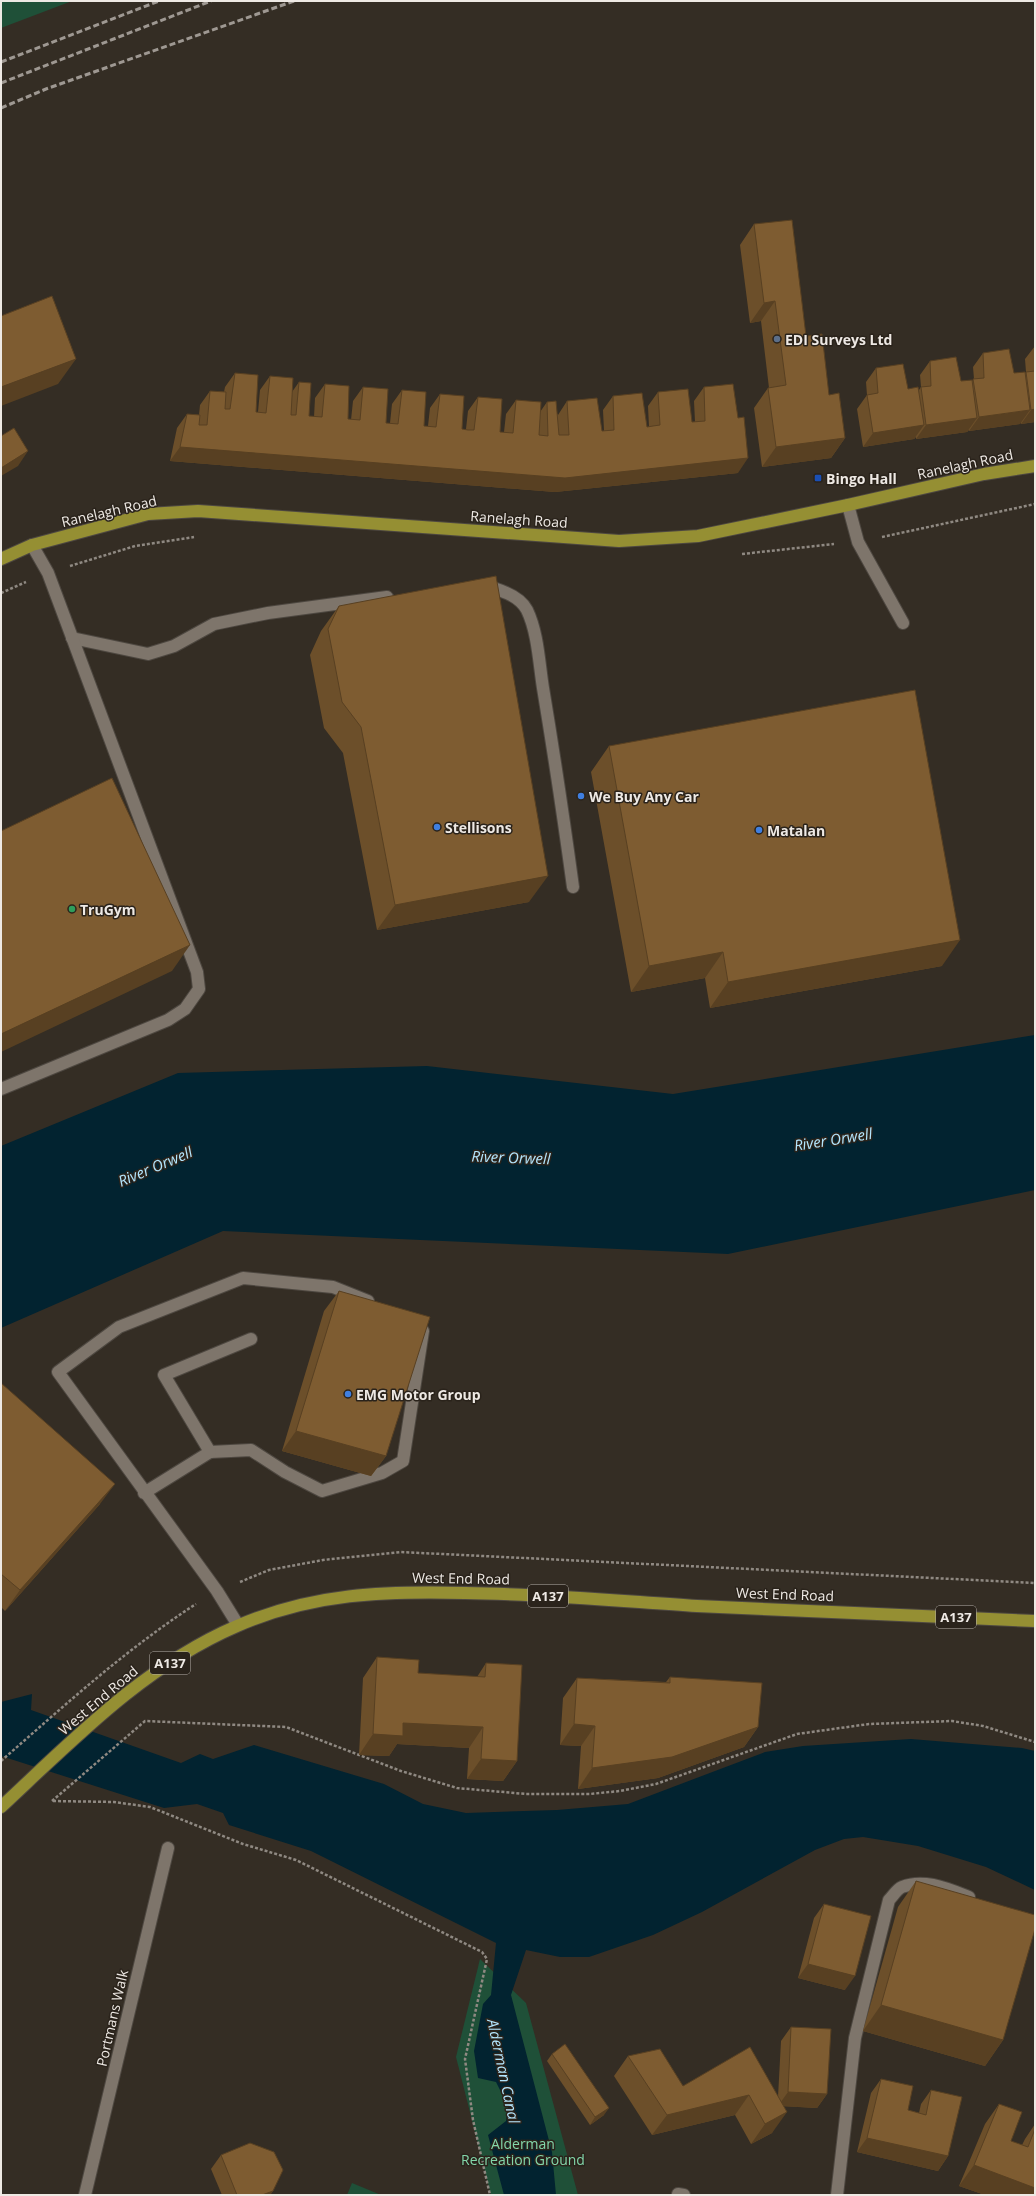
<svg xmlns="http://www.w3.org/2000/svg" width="1036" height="2196" font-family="'Open Sans',sans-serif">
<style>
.green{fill:#1f5038}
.water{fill:#022330}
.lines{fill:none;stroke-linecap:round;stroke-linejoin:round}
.minor-casing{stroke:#4e4841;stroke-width:14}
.major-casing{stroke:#4e4841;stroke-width:14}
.path{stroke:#8f8982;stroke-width:2.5;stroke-dasharray:3 2;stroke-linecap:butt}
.minor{stroke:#7e756b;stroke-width:12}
.major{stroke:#958f33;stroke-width:12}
.rail{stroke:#9e9892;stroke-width:3;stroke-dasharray:6 3;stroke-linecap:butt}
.wall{fill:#6c4f2a}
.shaded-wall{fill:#584022}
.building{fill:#7e5c31;stroke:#584022}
.service-dot{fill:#5c6f8a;stroke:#2a231b;stroke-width:1.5}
.transit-dot{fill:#1a4fb4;stroke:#2a231b;stroke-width:1.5}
.shop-dot{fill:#3f7fe0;stroke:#2a231b;stroke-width:1.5}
.leisure-dot{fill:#2e9e5b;stroke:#2a231b;stroke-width:1.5}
.labels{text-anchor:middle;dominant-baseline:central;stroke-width:3;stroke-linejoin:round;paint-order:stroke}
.shield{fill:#2a231b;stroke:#b3aea8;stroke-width:1}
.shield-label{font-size:13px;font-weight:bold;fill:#eee9e4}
.poi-label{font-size:14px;font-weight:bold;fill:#eee9e4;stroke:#2a231b;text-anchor:start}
.street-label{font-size:14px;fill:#eee9e4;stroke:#2a231b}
.park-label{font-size:14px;fill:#83d6aa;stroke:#2a231b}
.water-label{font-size:15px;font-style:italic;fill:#b3e6fe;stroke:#2a231b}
</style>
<rect width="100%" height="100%" fill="#342d24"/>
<g class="green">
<path d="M1 1H72L1 28Z"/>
<path d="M480 1959 526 2003 578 2195H491L456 2057Z"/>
<path d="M352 2183 381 2195H347Z"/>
</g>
<g class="water">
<path d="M1035 1035V1190L728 1254 223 1231 1 1328V1146L178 1073 427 1066 673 1094Z"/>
<path d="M32 1694 31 1710 181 1763 200 1754 213 1759 254 1745 384 1784 423 1804 466 1813 557 1810 628 1804 765 1752 803 1746 911 1739 1022 1748 1035 1751V1890L986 1867 918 1846 863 1837 844 1839 815 1850 702 1912 653 1935 589 1957H560L526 1950 511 1995 552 2152 556 2195H504L488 2135 506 2121 508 2106 496 2082 478 2078 474 2051 483 2004 491 1995 496 1943 311 1851 229 1825 223 1813 197 1804 164 1808 1 1756V1702Z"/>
</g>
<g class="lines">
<g class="minor-casing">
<g id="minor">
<path d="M848 505 858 542 903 623"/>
<path d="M483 586C499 589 519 595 527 610 538 633 539 663 543 688 554 754 564 821 573 887"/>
<path d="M72 638 148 654 174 646 214 624 268 613 387 597"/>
<path d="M1 1089 168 1020 185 1009 199 989 197 972 48 573 32 545"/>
<path d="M210 1452 251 1450 285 1472 322 1491 382 1473 403 1461 423 1331"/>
<path d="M144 1493 210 1452 164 1375 251 1339"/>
<path d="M238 1625 217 1591 58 1372 119 1327 243 1278 333 1287 368 1301"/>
<path d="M678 2194 684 2195"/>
<path d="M85 2195 168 1848"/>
<path d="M837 2195 855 2038 889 1900C893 1896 897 1889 902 1887 924 1878 948 1889 969 1897"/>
</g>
</g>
<g class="major-casing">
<g id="major">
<path d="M1 559 32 545 148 514 198 511 619 541 698 536 848 505 984 474 1035 466"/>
<path d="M1 1807C74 1739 144 1666 237 1626 313 1593 384 1591 465 1593 543 1594 620 1601 697 1606 810 1611 922 1616 1035 1621"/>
</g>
</g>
<g class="path">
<path d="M882 537 1035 504"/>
<path d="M742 554 834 544"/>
<path d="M70 566 135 546 194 537"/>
<path d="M1 593 26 582"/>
<path d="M240 1582 269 1570 323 1560 401 1552 1035 1583"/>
<path d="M1 1761C64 1706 126 1649 196 1604"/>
<path d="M52 1801 145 1721 286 1727 401 1771 457 1788 526 1794H590L620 1791 656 1784 797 1734 869 1724 952 1721 983 1726 1035 1742"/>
<path d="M53 1801 114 1802 150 1807 243 1844 296 1860 482 1952 487 1959 465 2059 473 2120 490 2195"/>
</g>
<use href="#minor" class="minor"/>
<use href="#major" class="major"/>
<g class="rail">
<path d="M1 62 159 1"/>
<path d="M1 83 211 1"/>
<path d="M1 108 46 89 294 1"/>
</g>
</g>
<g class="wall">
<path d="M754 224 806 336 845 438 831 458 762 467 754 408 768 388H769L761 321 750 323 740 245Z"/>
<path d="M1035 346V422L1021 424V422L1020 424 969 431V430L967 432 916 439V437L914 439 863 447 857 409 867 395 866 382 876 368 908 389 919 390 921 387 920 375 930 361 961 381H972L974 379 973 367 983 353 1014 373 1025 374 1026 372 1025 359Z"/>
<path d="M235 373 256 412H258L260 390 270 376 292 392 299 382 309 416 314 417 315 398 325 384 348 419 351 420 353 401 363 387 386 423H390L392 404 402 390 424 426H428L430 408 440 394 462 429H466L468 411 478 397 500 432H504L506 414 516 400 540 412 547 402 558 415 567 401 602 431H604L603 410 613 396 647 427H649L648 406 658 392 692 422H695L694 401 704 387 738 473 555 492 170 461 177 428 187 414 199 415 200 405 210 391 224 392 225 387Z"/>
<path d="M339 606 529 902 377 930 343 753 324 728 310 655 321 631Z"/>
<path d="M609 746 942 966 710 1008 705 978 631 992 591 772Z"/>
<path d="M339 1291 386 1456 371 1476 282 1451 324 1311Z"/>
<path d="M1 1383 100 1504 5 1611 1 1607Z"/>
<path d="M377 1657 418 1673 477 1677 486 1663 517 1761 503 1781 467 1779 469 1748 397 1744 389 1756 359 1755 363 1678Z"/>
<path d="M670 1677 758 1727 744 1747 658 1778 578 1789 581 1746 560 1745 563 1698 577 1678 666 1682Z"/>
<path d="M916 1881 1003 2040 985 2066 863 2031 898 1907Z"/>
<path d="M824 1904 845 1990 798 1978 814 1918Z"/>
<path d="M791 2027 827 2094 817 2108 783 2106 772 2133 751 2144 735 2115 652 2135 614 2076 628 2056 683 2086 778 2097 781 2041Z"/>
<path d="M552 2054 604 2115 590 2125 547 2061Z"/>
<path d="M881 2079 908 2110 919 2113 921 2104 931 2090 948 2156 938 2171 857 2152 871 2093Z"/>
<path d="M999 2104 1011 2141 1022 2145 1025 2139 1035 2124V2195H985L959 2186 985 2124Z"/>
<path d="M221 2155 273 2191 270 2195H222L211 2169Z"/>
</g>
<g class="shaded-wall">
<path d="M775 301 761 321 750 323 764 303Z"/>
<path d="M76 359 58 384 1 406V387Z"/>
<path d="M1035 409V422L1021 424 1031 410Z"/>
<path d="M1030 410 1020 424 969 431 979 417Z"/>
<path d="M977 418 967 432 916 439 926 425Z"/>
<path d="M924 425 914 439 863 447 873 433Z"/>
<path d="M845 438 831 458 762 467 776 447Z"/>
<path d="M180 447 748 458 738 473 555 492 170 461Z"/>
<path d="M28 451 18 466 1 476V468Z"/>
<path d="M548 876 529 902 377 930 395 905Z"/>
<path d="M960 940 942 966 710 1008 728 982Z"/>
<path d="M190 945 172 971 1 1052V1034Z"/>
<path d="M723 952 705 978 631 992 649 966Z"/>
<path d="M296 1431 386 1456 371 1476 282 1451Z"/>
<path d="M115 1484 100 1504 5 1611 20 1590Z"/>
<path d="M403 1723 483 1727 469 1748 397 1744 389 1756 359 1755 373 1734Z"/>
<path d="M574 1724 595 1726 581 1746 560 1745Z"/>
<path d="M758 1727 744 1747 658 1778 578 1789 592 1768Z"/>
<path d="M481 1759 517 1761 503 1781 467 1779Z"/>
<path d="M808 1964 855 1976 845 1990 798 1978Z"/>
<path d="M881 2005 1003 2040 985 2066 863 2031Z"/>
<path d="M788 2092 827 2094 817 2108 778 2106Z"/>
<path d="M749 2095 735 2115 652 2135 667 2115Z"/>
<path d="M609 2108 604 2115 590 2125 595 2117Z"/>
<path d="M787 2112 772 2133 751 2144 765 2124Z"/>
<path d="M867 2138 948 2156 938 2171 857 2152Z"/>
<path d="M974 2165 1035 2188V2195H985L959 2186Z"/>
<path d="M273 2191 270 2195H262Z"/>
</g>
<g class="building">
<path d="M792 220 806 336 822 334 829 395 839 393 845 438 776 447 768 388 786 385 775 301 764 303 754 224Z"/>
<path d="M52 296 76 359 1 387V316Z"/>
<path d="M1009 349 1014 373 1025 372 1030 410 979 417 973 379 984 378 983 353Z"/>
<path d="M956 357 961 381 972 380 977 418 926 425 921 387 931 386 930 361Z"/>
<path d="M903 364 908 389 918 387 924 425 873 433 867 395 878 393 876 368Z"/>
<path d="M1035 371V409L1031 410 1026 372Z"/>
<path d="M235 373 258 375 256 412 266 413 270 376 293 378 291 415H296L299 382 311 383 309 416 322 417 325 384 349 386 348 419 360 420 363 387 388 389 386 423 398 424 402 390 426 392 424 426 436 427 440 394 464 396 462 429 468 430H474L478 397 502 399 500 432 513 433 516 400 528 401 541 402 539 435 548 436 547 402 556 401 559 435H569L567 401 597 398 602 431 614 430 613 396 642 393 647 427 653 426 660 425 658 392 688 389 692 422 705 421 704 387 733 384 738 418 744 417 748 458 565 478 180 447 187 414 200 415 199 425H207L210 391 226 392 225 409H230Z"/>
<path d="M14 428 28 451 1 468V436Z"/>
<path d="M496 576 548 876 395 905 361 727 342 702 328 629 339 606Z"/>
<path d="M915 690 960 940 728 982 723 952 649 966 609 746Z"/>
<path d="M112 778 190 945 1 1034V831Z"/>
<path d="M339 1291 430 1317 386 1456 296 1431Z"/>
<path d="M1 1383 115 1484 20 1590 1 1574Z"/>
<path d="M377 1657 419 1660 418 1673 485 1677 486 1663 522 1665 517 1761 481 1759 483 1727 403 1723V1736L373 1734Z"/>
<path d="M670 1677 762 1683 758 1727 672 1757 592 1768 595 1726 574 1724 577 1678 670 1683Z"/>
<path d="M916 1881 1035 1915V1929L1003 2040 881 2005Z"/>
<path d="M824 1904 871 1916 855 1976 808 1964Z"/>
<path d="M791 2027 831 2029 827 2094 788 2092Z"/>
<path d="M565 2044 609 2108 595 2117 552 2054Z"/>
<path d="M750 2047 787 2112 765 2124 749 2095 667 2115 628 2056 660 2049 683 2086Z"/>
<path d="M881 2079 913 2086 908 2110 926 2115 931 2090 962 2097 948 2156 867 2138Z"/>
<path d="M999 2104 1022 2112 1011 2141 1028 2147 1035 2129V2188L974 2165Z"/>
<path d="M250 2143 274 2152 283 2170 273 2191 262 2195H237L221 2155Z"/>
</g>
<circle class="service-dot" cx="777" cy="339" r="4"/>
<rect class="transit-dot" x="814" y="474" width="8" height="8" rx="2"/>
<g class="shop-dot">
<circle cx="581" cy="796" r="4"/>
<circle cx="437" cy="827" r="4"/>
<circle cx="759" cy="830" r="4"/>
<circle cx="348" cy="1394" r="4"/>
</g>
<circle class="leisure-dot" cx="72" cy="909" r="4"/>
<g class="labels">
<g class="shield">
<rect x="528" y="1585" width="40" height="22" rx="3"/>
<rect x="936" y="1606" width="40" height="22" rx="3"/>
<rect x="150" y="1652" width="40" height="22" rx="3"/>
</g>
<g class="shield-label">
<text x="548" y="1596">A137</text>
<text x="956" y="1617">A137</text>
<text x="170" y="1663">A137</text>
</g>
<g class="poi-label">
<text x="785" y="339">EDI Surveys Ltd</text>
<text x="826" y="478">Bingo Hall</text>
<text x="589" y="796">We Buy Any Car</text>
<text x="445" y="827">Stellisons</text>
<text x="767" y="830">Matalan</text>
<text x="80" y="909">TruGym</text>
<text x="356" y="1394">EMG Motor Group</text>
</g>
<g class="street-label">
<text transform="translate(965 464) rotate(-12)">Ranelagh Road</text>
<text transform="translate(109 511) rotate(-13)">Ranelagh Road</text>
<text transform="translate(519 519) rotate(4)">Ranelagh Road</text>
<text transform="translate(461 1578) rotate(1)">West End Road</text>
<text transform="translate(785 1594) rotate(2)">West End Road</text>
<text transform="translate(98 1700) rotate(-40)">West End Road</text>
<text transform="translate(112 2018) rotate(-77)">Portmans Walk</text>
</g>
<g class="park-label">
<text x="523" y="2143">Alderman<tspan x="523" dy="16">Recreation Ground</tspan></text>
</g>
<g class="water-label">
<text transform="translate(833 1139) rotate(-9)">River Orwell</text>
<text transform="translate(511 1157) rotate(2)">River Orwell</text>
<text transform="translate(155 1166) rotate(-23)">River Orwell</text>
<text transform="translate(504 2071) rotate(78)">Alderman Canal</text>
</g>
</g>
<rect width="1036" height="2196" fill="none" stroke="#eee9e4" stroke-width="4"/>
</svg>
